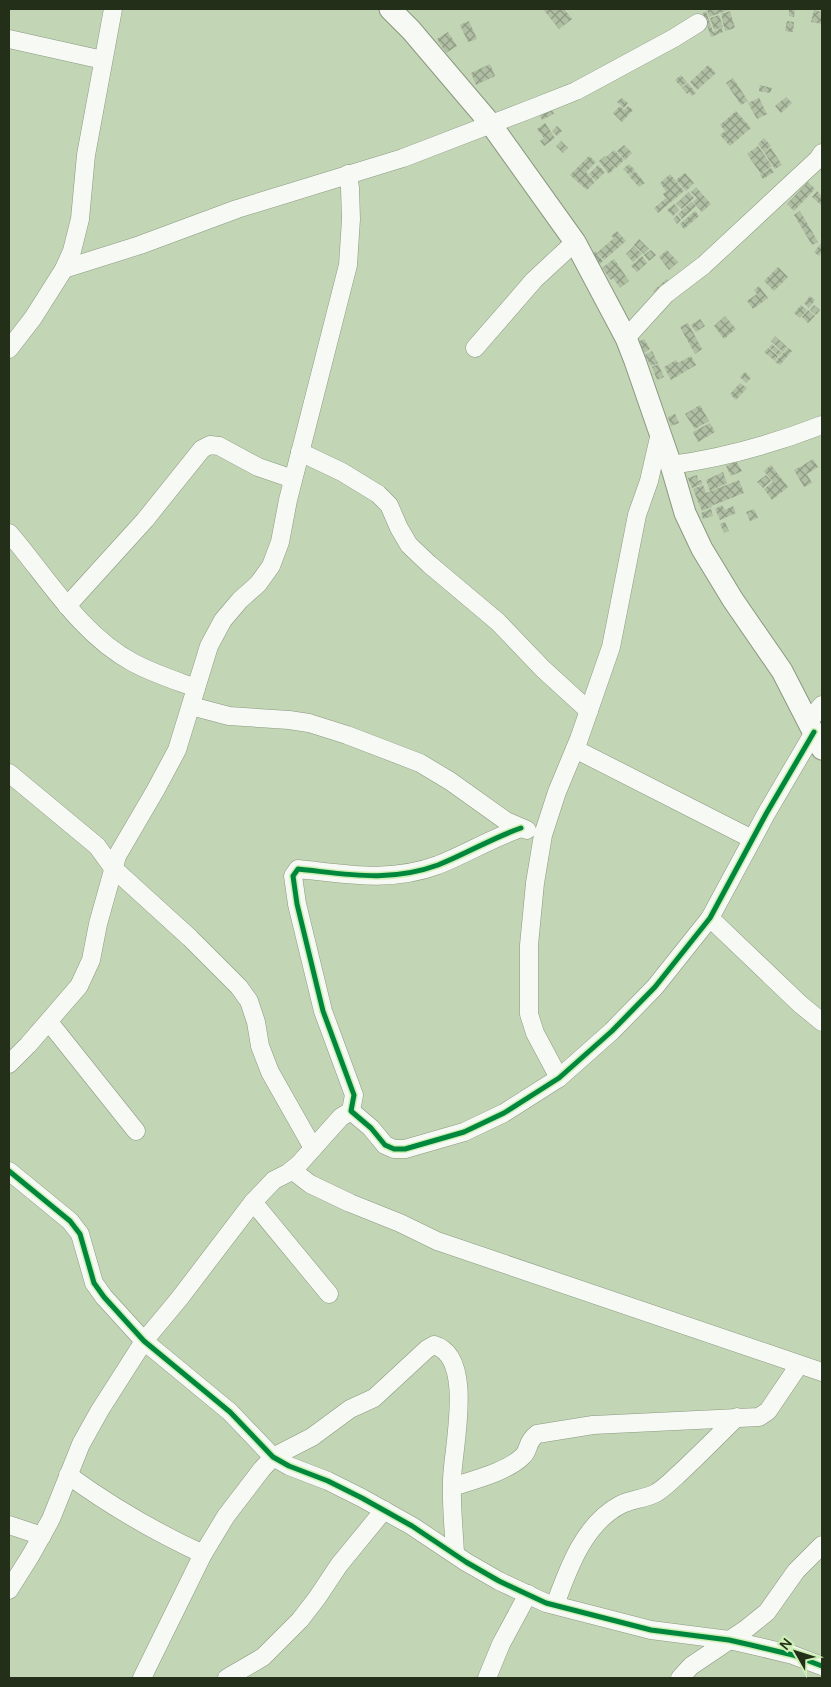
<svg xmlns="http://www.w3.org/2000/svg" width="831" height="1687" font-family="Manrope,sans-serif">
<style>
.building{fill:url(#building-cross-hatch)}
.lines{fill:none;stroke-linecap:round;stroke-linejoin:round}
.minor-casing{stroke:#8b9980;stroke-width:19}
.tertiary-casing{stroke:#8b9980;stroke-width:23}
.minor{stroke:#f6f9f4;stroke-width:18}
.tertiary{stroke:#f6f9f4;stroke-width:21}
.cycleway-casing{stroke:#cdefb4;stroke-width:8}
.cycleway{stroke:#00873e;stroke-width:5}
</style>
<defs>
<pattern id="building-cross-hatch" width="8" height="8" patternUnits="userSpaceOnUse" patternTransform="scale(1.25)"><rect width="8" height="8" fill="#b0bea4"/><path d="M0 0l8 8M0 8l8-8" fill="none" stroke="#8f9b85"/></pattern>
</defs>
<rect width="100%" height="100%" fill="#c2d5b4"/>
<g class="building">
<path d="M543 9H564L572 19 559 29Z"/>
<path d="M711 9H731L709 17 707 10Z"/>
<path d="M789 9H795L794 17 789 16Z"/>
<path d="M814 10 822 12V24L811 22Z"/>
<path d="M706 11 713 32 722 28 723 32 711 37 703 13Z"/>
<path d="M730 11 735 28 725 31 721 14Z"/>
<path d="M719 15 723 27 714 30 710 18Z"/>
<path d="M469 21 477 39 468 42 460 25Z"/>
<path d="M787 21 794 22 793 32 785 31Z"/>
<path d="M448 32 457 46 446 53 437 39Z"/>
<path d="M490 64 495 76 476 85 471 73Z"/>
<path d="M708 65 716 73 697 90 690 82Z"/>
<path d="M681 75 687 82 681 87 675 80Z"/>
<path d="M733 78 748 101 741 105 726 83Z"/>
<path d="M688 83 696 93 692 96 689 92 687 94 682 88Z"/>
<path d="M760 85 772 88 770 93 759 91Z"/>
<path d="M786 97 792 103 781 113 775 106Z"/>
<path d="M622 98 628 103 624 108 617 102Z"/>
<path d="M759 98 767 114 757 119 748 103Z"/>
<path d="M550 106 554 114 542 120 538 111Z"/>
<path d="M620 106 624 110 628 106 633 110 622 122 613 113Z"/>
<path d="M736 111 751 128 730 146 720 135 725 131 720 125Z"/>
<path d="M545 123 555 138 544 146 540 141 544 138 537 129Z"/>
<path d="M557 126 562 131 557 136 552 131Z"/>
<path d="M764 138 771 146 764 152 758 144Z"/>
<path d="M561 141 568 148 563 153 556 146Z"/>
<path d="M624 145 632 153 625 160 617 151Z"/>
<path d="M758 146 772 166 761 174 747 154Z"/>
<path d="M771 148 782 165 775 169 764 152Z"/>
<path d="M614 150 624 160 616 168 606 157Z"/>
<path d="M589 156 596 162 586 172 595 182 587 190 570 175Z"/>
<path d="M605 156 615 168 609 174 599 161Z"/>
<path d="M629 164 635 170 629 175 623 169Z"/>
<path d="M598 165 605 172 596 181 589 174Z"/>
<path d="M771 168 774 172 763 179 760 175Z"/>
<path d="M635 171 645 183 639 187 629 176Z"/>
<path d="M685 173 694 183 686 191 676 180Z"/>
<path d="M670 174 684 191 658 213 654 208 666 198 663 194 666 191 660 183Z"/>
<path d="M808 182 815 189 794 211 787 204Z"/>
<path d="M696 187 711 204 702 212 693 202 697 198 691 192Z"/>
<path d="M817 191 822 196V206L812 197Z"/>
<path d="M689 192 694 198 682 209 676 204Z"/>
<path d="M691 202 696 206 682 219 678 214Z"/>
<path d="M674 204 679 210 673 216 667 210Z"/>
<path d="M695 211 699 216 684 229 680 224Z"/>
<path d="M800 211 818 242 812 245 794 215Z"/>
<path d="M677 215 681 220 677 224 673 219Z"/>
<path d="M617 231 626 241 604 260 597 253 614 238 611 236Z"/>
<path d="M639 239 649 249 644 254 634 245Z"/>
<path d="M822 242V252L819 256 814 252Z"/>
<path d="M634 246 642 254 633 262 626 254Z"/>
<path d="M651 250 656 255 649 261 644 255Z"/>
<path d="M667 250 678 262 669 270 659 257Z"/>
<path d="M595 251 603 261 599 265 591 255Z"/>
<path d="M642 256 647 263 637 272 631 266Z"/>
<path d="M614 259 629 281 620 288 613 278 611 280 602 268Z"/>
<path d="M778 267 788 277 774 291 764 281Z"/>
<path d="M667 279 672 284 658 297 653 291Z"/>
<path d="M759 286 768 298 753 309 747 301 757 294 754 290Z"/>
<path d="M810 296 815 300 809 308 804 303Z"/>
<path d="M801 305 807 310 800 318 794 313Z"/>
<path d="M814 305 820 310 816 315 810 310Z"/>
<path d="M808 310 815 316 808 323 802 317Z"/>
<path d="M725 316 736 329 724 339 714 326Z"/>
<path d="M700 319 705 326 696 332 691 325Z"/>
<path d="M688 323 702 349 695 354 680 327Z"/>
<path d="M775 336 787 347 783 352 771 341Z"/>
<path d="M644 339 650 349 644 353 638 342Z"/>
<path d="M772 344 782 353 779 356 769 347Z"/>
<path d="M768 348 778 356 775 361 764 352Z"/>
<path d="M788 348 792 351 780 365 775 362Z"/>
<path d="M652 351 658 363 651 366 645 355Z"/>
<path d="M691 356 696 365 671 380 664 367 676 360 678 363Z"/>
<path d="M658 364 664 377 657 380 652 367Z"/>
<path d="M745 372 751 378 746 383 740 377Z"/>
<path d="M740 383 747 388 736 400 730 394Z"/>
<path d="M700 405 709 421 695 429 685 414Z"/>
<path d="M675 414 679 423 671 426 668 417Z"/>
<path d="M710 423 715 432 698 442 693 432Z"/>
<path d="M813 459 818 467 807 474 802 466Z"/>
<path d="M736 461 742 471 731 476 726 466Z"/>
<path d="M771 465 788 487 772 500 764 489 773 482 764 471Z"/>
<path d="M802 466 812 483 804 487 794 470Z"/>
<path d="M723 472 727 483 710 491 706 480Z"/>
<path d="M697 475 698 481 701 480 702 484 692 488 688 478Z"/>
<path d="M766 475 771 481 763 488 757 482Z"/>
<path d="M739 480 744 493 711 506 712 507 702 511 693 489 703 485 706 493Z"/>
<path d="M722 505 725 510 733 506 736 513 720 520 715 509Z"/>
<path d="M711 509 713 516 703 519 701 513Z"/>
<path d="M754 509 758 518 750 521 746 512Z"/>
<path d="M725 522 729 531 724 533 720 524Z"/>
</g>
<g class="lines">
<g class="minor-casing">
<g id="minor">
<path d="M9 39 103 60"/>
<path d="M64 269 140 245 237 209 403 158 528 110 576 91 674 38 698 23"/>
<path d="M626 338 666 294 704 265 818 159 822 153"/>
<path d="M475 348 534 280 575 242"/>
<path d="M9 349 33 318 64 269 72 251 80 219 86 155 113 9"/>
<path d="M300 452 342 472 378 494 389 505 399 528 409 545 429 564 498 622 543 669 589 711"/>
<path d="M671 465C723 458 773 444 822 425"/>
<path d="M9 533C47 577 79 633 132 662 152 673 174 680 196 688"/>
<path d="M67 606 145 520 202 449 210 445 219 446 258 467 293 479"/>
<path d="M191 706 229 716 289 720 309 723 347 735 420 763 450 781 506 821 527 830"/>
<path d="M809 721 822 705"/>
<path d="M575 749 752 839"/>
<path d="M9 773 97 846 113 868 190 938 239 987 249 1001 256 1022 260 1046 270 1072 313 1148"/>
<path d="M521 828C492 838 466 854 438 865 389 883 347 874 298 869L293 876 297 904 323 1011 354 1095 351 1111 371 1128 385 1145 394 1149H405L464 1132 504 1113 559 1078 612 1031 655 987 710 918 766 814 814 732"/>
<path d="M710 918 800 1004 822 1022"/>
<path d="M49 1022 136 1131"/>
<path d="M9 1064 28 1045 79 986 91 960 98 924 117 856 155 791 177 750 209 646 223 620 240 600 258 584 271 566 280 542 288 500 348 265 351 219 350 188 348 174"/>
<path d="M559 1078 535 1033 529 1014V945L535 883 543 835 557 792 579 739 611 647 637 515 649 481 660 433"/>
<path d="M292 1170 310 1184 350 1203 400 1223 437 1241 822 1372"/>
<path d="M9 1171 70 1221 80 1234 94 1283 104 1297 144 1341 230 1412 273 1457 289 1466 328 1481 362 1498 412 1526 466 1562 499 1581 546 1603 651 1630 729 1640 751 1645 793 1655 822 1666"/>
<path d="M253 1202 329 1294"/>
<path d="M68 1475C112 1507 153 1531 203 1554"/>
<path d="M452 1487C473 1480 507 1472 523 1456 530 1449 526 1442 537 1434L593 1425 759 1417 768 1411 799 1365"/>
<path d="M9 1525 42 1536"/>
<path d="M9 1590 31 1555 51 1519 81 1444 100 1410 144 1341 179 1299 253 1202 274 1180 288 1173 299 1164 341 1117 351 1111"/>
<path d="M555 1605C568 1569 584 1524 620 1505 631 1499 645 1499 656 1493 666 1487 674 1478 682 1471 701 1453 719 1435 737 1417"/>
<path d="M142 1678 203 1554 226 1516 262 1469 273 1457 312 1437 350 1409 374 1398 427 1349 434 1345C476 1357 452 1451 452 1481 451 1506 454 1530 455 1554"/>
<path d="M227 1678 263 1657 300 1620 317 1598 339 1565 384 1510"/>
<path d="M487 1678 501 1644 528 1594"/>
<path d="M680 1678 691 1666 746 1629 767 1612 796 1571 822 1545"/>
</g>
</g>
<g class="tertiary-casing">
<path id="tertiary" d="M390 9 411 30 490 123 575 242 626 338 635 361 671 465 685 513 702 549 733 600 782 671 822 749"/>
</g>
<use href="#minor" class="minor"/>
<use href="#tertiary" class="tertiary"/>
<g class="cycleway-casing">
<g id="cycleway">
<path d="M521 828C492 838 466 854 438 865 389 883 347 874 298 869L293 876 297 904 323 1011 354 1095 351 1111 371 1128 385 1145 394 1149H405L464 1132 504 1113 559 1078 612 1031 655 987 710 918 766 814 814 732"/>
<path d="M9 1171 70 1221 80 1234 94 1283 104 1297 144 1341 230 1412 273 1457 289 1466 328 1481 362 1498 412 1526 466 1562 499 1581 546 1603 651 1630 729 1640 751 1645 793 1655 822 1666"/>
</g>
</g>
<use href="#cycleway" class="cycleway"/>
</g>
<rect width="831" height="1687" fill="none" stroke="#232f19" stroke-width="20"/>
<g transform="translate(796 1652) rotate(309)" stroke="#cdefb4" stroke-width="4" paint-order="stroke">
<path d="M0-4L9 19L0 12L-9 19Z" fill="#232f19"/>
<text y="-8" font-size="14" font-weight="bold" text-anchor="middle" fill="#232f19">N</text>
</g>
</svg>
